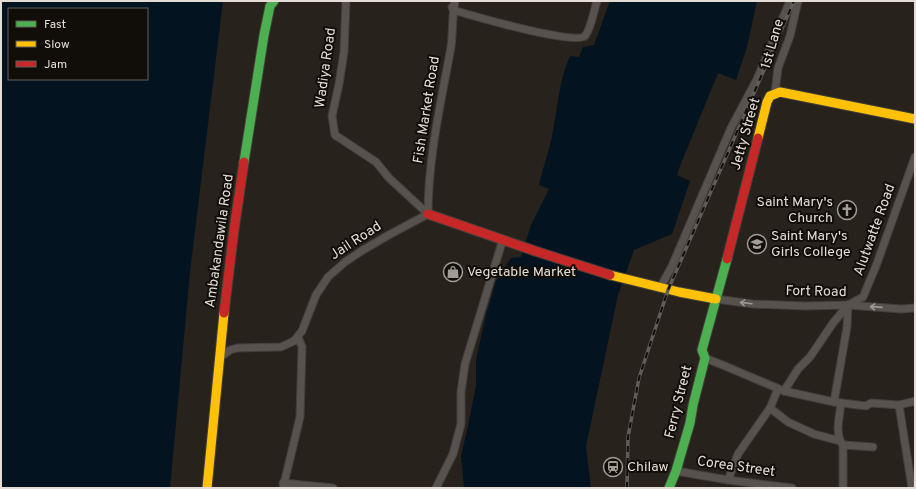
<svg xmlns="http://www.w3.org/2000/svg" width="916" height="489" font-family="Overpass,sans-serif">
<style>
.water{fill:#041320;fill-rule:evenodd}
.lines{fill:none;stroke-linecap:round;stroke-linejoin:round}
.street-casing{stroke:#423e39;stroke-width:9}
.fast-casing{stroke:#423e39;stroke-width:11}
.slow-casing{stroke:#423e39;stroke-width:11}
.jam-casing{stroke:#423e39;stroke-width:11}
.street{stroke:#57524d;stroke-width:7}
.fast{stroke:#4caf50;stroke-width:9}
.slow{stroke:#ffc107;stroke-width:9}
.jam{stroke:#c62828;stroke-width:9}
.rail-casing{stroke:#605c58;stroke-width:3.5}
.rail{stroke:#110d08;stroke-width:2;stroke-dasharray:6;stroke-linecap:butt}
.oneway{stroke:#9e9891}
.labels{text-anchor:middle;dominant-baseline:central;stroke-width:4;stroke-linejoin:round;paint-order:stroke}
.street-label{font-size:14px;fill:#e4ddd5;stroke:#110d08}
.poi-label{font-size:14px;fill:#e4ddd5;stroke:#110d08;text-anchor:start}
</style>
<rect width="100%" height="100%" fill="#27221c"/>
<g class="water">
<path d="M1 1H223L190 272 170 488H1ZM9 9H147V79H9Z"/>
<path d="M610 1H757L747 47 736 80 718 73 680 166 677 175 690 181 672 234 634 250 618 295 586 446 591 488H464L461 456 468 426 476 385V360L486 315 496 281 511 258 521 257 531 225 549 189 539 185C543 167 550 149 553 131 558 105 559 80 570 56L579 57 583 47 594 45Z"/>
</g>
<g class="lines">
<g class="street-casing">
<g id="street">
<path d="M346 1 344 52 339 84 332 116 335 135 376 162 389 178 428 214"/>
<path d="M452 7 453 10C470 15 576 46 585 36 591 29 594 10 597 1"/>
<path d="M775 93 778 68 790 36 798 1"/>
<path d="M428 214C428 158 441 102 451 47 453 31 452 16 455 1"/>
<path d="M660 288 672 266 731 128 757 79 790 1"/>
<path d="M716 299 753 304 806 306 848 305 901 309 915 308"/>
<path d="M219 358 230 350 237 348 281 347 294 341 302 331 316 295 328 277 345 262 363 250 387 236 428 214"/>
<path d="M705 358 725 366 784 391 834 402 866 406 871 403 899 405 915 401"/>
<path d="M784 391 798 369 810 357 833 323 848 305 863 297 876 266 915 157"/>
<path d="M834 402 847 327 848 305"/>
<path d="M841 403C840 415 834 435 843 445V488"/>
<path d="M899 405 912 488"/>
<path d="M770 408 788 422 814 434 840 441"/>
<path d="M843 445 873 447"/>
<path d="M676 471 728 480 792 488"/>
<path d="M728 480 738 454 770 408 778 389"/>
<path d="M283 483 333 488"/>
<path d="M283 488 300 417 302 347 298 337"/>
<path d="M436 488 453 454 461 424V392L465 364 503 239"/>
</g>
</g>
<g class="fast-casing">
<g id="fast">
<path d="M244 162 264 35 270 6 274 1"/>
<path d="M669 488 676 471 690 423 693 405 705 358 702 350 727 259"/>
</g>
</g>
<g class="slow-casing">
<g id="slow">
<path d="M758 138 767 102 770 96 780 92 915 119"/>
<path d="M610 275 679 292 716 299"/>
<path d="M207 488 224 313"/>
</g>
</g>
<g class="jam-casing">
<g id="jam">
<path d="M428 214 535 251 610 275"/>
<path d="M727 259 758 138"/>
<path d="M224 313 234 230 244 162"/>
</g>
</g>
<use href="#street" class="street"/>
<use href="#fast" class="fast"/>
<use href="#slow" class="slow"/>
<use href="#jam" class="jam"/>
<g class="rail-casing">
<path id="rail" d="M627 488 628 437 639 378 668 290 794 1"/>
</g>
<use href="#rail" class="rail"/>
</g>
<defs><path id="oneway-shaft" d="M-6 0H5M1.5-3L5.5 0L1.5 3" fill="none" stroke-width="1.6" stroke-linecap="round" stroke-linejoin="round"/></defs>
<g class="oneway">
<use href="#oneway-shaft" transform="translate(746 303) rotate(-173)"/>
<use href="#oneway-shaft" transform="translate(876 307) rotate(-176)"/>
</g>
<defs>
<g id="church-ring" transform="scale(1)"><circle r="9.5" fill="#110d08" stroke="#a29c94" stroke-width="1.5"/><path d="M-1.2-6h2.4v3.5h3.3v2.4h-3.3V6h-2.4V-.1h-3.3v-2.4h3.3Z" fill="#a29c94"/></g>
<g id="university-ring" transform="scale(1)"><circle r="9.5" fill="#110d08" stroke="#a29c94" stroke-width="1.5"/><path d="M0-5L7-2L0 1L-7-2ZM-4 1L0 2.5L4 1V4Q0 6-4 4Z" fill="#a29c94"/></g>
<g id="shop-ring" transform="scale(1)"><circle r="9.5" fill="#110d08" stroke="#a29c94" stroke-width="1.5"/><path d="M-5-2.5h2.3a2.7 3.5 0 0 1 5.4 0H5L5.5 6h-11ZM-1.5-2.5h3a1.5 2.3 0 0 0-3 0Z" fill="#a29c94"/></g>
<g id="station-ring" transform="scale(1)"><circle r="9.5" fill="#110d08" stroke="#a29c94" stroke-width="1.5"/><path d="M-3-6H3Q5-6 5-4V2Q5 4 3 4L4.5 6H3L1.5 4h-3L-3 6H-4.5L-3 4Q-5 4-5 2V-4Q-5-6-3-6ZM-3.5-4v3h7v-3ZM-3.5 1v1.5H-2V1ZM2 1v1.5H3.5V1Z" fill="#a29c94"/></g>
</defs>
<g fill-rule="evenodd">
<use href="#church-ring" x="847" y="210"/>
<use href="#university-ring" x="757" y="244"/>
<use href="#shop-ring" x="453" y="272"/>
<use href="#station-ring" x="613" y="467"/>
</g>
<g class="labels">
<g class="street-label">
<text transform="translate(773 44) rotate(-74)">1st Lane</text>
<text transform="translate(326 68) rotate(-82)">Wadiya Road</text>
<text transform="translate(427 110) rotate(-81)">Fish Market Road</text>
<text transform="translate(746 134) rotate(-74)">Jetty Street</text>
<text transform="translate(875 230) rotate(-70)">Alutwatte Road</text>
<text transform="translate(220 241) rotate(-82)">Ambakandawila Road</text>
<text transform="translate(356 241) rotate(-33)">Jail Road</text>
<text transform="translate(816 292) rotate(1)">Fort Road</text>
<text transform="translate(679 402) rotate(-76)">Ferry Street</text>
<text transform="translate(736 467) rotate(8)">Corea Street</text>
</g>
<g class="poi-label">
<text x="833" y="202" text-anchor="end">Saint Mary's<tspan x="833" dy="16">Church</tspan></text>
<text x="771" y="236">Saint Mary's<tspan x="771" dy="16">Girls College</tspan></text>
<text x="467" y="272">Vegetable Market</text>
<text x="627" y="467">Chilaw</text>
</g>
</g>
<rect width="916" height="489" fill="none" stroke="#e4ddd5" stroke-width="4"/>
<rect x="8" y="8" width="140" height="72" fill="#110d08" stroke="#65605a"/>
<rect x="16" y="21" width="20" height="6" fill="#4caf50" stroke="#65605a"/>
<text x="44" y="28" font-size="12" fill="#e4ddd5">Fast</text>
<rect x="16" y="41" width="20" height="6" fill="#ffc107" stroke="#65605a"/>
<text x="44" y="48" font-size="12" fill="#e4ddd5">Slow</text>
<rect x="16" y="61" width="20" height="6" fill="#c62828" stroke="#65605a"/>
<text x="44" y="68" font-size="12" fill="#e4ddd5">Jam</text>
</svg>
